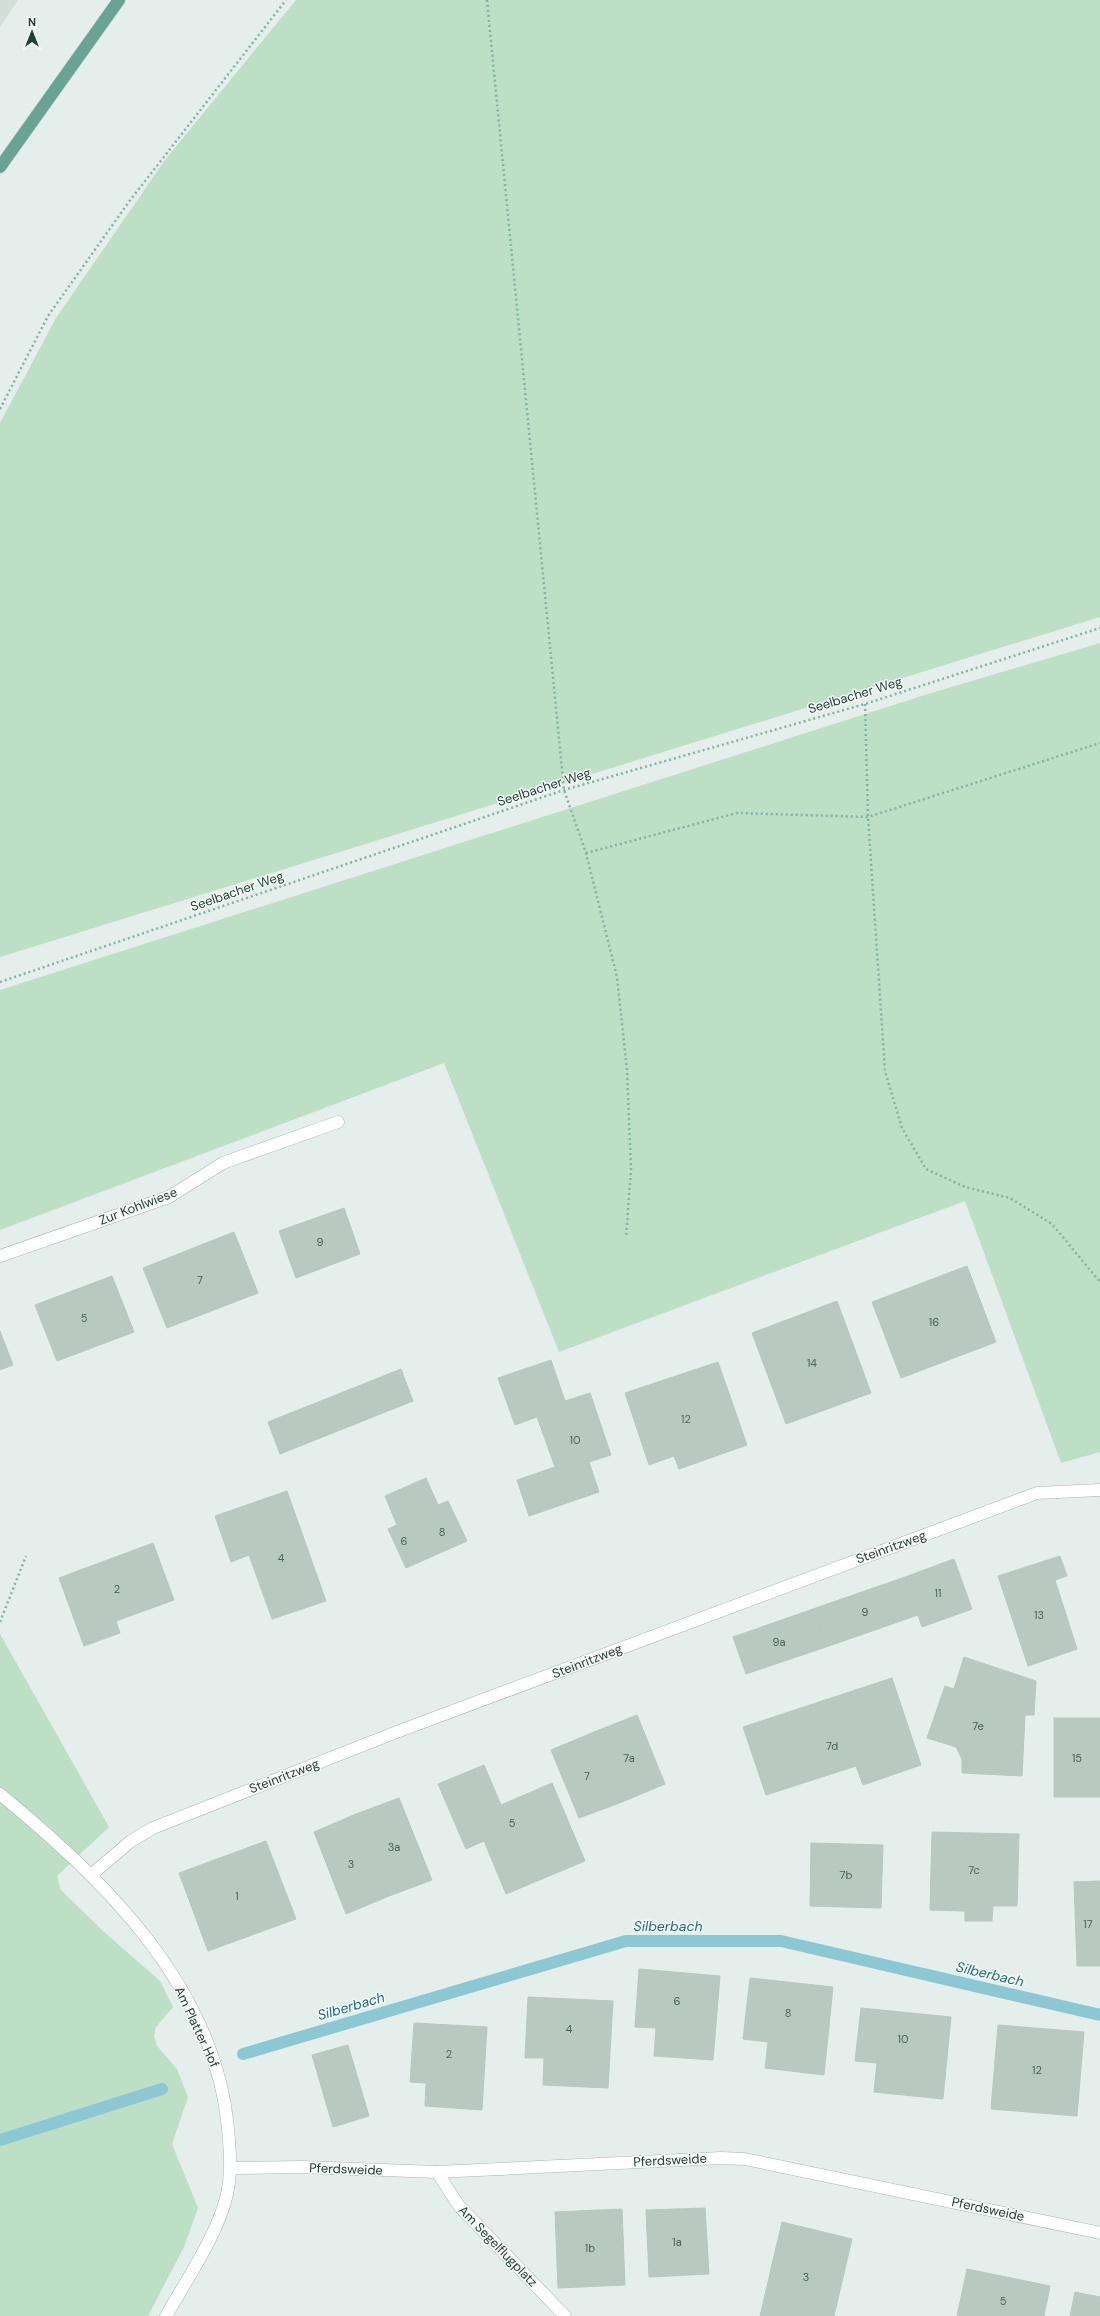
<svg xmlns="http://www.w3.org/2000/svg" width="1100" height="2316" font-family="'DM Sans',sans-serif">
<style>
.built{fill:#d2ded8}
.green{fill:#bddfc6}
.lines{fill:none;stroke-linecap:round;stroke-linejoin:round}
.stream{stroke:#8cc8d3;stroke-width:12}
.building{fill:#b9c9c2;stroke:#b6c8c0}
.service-casing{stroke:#a6b6b1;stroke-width:13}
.minor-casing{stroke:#a6b6b1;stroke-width:13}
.primary-casing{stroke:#c1cac7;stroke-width:13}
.path{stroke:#85b1a3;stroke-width:2.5;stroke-dasharray:2 3;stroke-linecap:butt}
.service{stroke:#fff;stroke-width:12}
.minor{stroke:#fff;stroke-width:12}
.primary{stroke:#69a394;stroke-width:12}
.labels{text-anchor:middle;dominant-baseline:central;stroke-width:3;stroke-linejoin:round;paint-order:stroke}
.number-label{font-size:11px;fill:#48625a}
.street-label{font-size:13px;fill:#234038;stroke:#f5faf7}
.water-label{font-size:14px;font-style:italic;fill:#1c6d7d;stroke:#f5faf7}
</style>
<rect width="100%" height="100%" fill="#e4eeea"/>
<path class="built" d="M0 0H18L0 27Z"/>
<g class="green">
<path d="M296 0H1100V617L0 957V423L56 318 165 160Z"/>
<path d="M1100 643V1452L1061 1463 965 1201 559 1352 444 1063 0 1230V990L928 694Z"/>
<path d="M0 1634 109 1827 57 1876 61 1890 103 1931 160 1981 173 2007 156 2027 154 2036 157 2046 177 2069 188 2097 172 2144 198 2208 184 2247 148 2316H0Z"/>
</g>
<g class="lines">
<g class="stream">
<path d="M243 2054 626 1941H781L1100 2015"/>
<path d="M0 2140 162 2089"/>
</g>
</g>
<g class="building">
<path d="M344 1208 360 1254 296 1278 279 1231Z"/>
<path d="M234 1232 258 1293 167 1328 143 1268Z"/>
<path d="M967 1266 996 1342 901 1378 872 1302Z"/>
<path d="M112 1276 134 1332 57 1361 35 1305Z"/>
<path d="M837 1301 871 1393 786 1424 752 1333Z"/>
<path d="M0 1331 13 1365 0 1370Z"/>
<path d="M551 1360 565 1401 590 1393 611 1455 589 1462 599 1492 529 1516 517 1480 555 1467 537 1417 515 1425 498 1378Z"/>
<path d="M718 1362 747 1445 679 1469 674 1456 649 1465 625 1393Z"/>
<path d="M401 1369 413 1401 280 1454 268 1422Z"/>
<path d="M426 1478 438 1505 448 1501 467 1541 406 1568 388 1529 397 1525 385 1496Z"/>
<path d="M287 1491 326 1601 272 1619 249 1555 231 1562 215 1516Z"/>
<path d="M153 1543 174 1600 116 1621 120 1633 84 1646 59 1578Z"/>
<path d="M1060 1556 1067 1576 1055 1580 1077 1649 1028 1666 998 1576Z"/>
<path d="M954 1559 972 1609 922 1627 905 1577Z"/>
<path d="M905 1577 918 1615 826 1647 813 1609Z"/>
<path d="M813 1609 826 1647 746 1674 733 1637Z"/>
<path d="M964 1657 1036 1681 1034 1715H1025L1022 1776 962 1773V1759L956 1747 927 1738 945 1686 954 1689Z"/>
<path d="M892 1678 921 1765 863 1785 856 1766 766 1795 743 1727Z"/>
<path d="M637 1715 665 1784 622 1802 594 1732Z"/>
<rect x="1054" y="1718" width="46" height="79"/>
<path d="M594 1732 622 1802 579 1818 551 1750Z"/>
<path d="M484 1765 501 1805 552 1783 585 1861 506 1894 484 1841 466 1849 438 1784Z"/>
<path d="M399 1798 432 1880 389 1896 356 1814Z"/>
<path d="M356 1814 389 1896 346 1914 314 1832Z"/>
<path d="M932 1832 1019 1834 1017 1906H993L992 1921H965V1911L930 1910Z"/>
<path d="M266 1841 296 1919 208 1951 179 1873Z"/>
<path d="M811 1843 883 1845 881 1908 810 1906Z"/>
<path d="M1100 1881V1966H1077L1074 1882Z"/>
<path d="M639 1969 720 1976 713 2060 654 2056 656 2028 635 2027Z"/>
<path d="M750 1978 833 1987 824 2075 765 2068 768 2042 743 2039Z"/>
<path d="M528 1997 613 2001 608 2088 543 2085 544 2058H525Z"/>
<path d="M861 2008 951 2017 943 2099 874 2092 877 2063 855 2061Z"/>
<path d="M414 2023 487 2027 482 2110 425 2106 426 2083 410 2082Z"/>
<path d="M998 2025 1084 2032 1077 2116 991 2109Z"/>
<path d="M348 2045 369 2116 333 2127 312 2055Z"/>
<path d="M705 2208 709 2274 649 2277 646 2210Z"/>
<path d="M622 2209 625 2285 558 2288 555 2212Z"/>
<path d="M782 2222 852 2239 834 2316H760Z"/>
<path d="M967 2269 1050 2286 1044 2316H957Z"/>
<path d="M1075 2292 1100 2297V2316H1070Z"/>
</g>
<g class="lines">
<g class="service-casing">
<path id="service" d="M169 1197 223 1163 338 1122"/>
</g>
<g class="minor-casing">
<g id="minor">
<path d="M0 1256 169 1197"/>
<path d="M0 1794C104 1880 215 1986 228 2129 230 2151 232 2171 227 2194 219 2232 186 2281 166 2316"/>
<path d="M91 1875 131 1841 153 1828 394 1733 1037 1493 1100 1490"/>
<path d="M232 2168 302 2167 437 2172 721 2158 745 2159 1100 2233"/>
<path d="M437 2172 459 2206 565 2316"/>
</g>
</g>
<g class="primary-casing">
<path id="primary" d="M0 167 119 0"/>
</g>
<g class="path">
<path d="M487 0 564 790 586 853 617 977 627 1070 631 1170 626 1237"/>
<path d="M0 409 48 316 128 203 286 0"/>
<path d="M865 704 868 817 885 1071 902 1128 926 1169 965 1187 1010 1198 1052 1224 1100 1282"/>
<path d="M586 853 737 813 868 817 1100 743"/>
<path d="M0 982 564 790 865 704 1100 628"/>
<path d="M0 1622 26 1556"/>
</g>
<use href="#service" class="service"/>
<use href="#minor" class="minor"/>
<use href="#primary" class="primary"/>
</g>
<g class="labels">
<g class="number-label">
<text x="320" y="1242">9</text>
<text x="200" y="1280">7</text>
<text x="84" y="1318">5</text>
<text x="934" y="1322">16</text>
<text x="812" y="1363">14</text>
<text x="686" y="1419">12</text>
<text x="575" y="1440">10</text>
<text x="442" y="1532">8</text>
<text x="404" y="1541">6</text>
<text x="281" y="1558">4</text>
<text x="117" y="1589">2</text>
<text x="938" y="1593">11</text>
<text x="865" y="1612">9</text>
<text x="1039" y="1615">13</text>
<text x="779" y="1642">9a</text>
<text x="978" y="1726">7e</text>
<text x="832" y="1746">7d</text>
<text x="629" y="1758">7a</text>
<text x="1077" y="1758">15</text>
<text x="587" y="1776">7</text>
<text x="512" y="1823">5</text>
<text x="394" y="1847">3a</text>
<text x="351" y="1864">3</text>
<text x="974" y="1870">7c</text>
<text x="846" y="1875">7b</text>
<text x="237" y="1896">1</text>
<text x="1088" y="1924">17</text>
<text x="677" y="2001">6</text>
<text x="788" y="2013">8</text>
<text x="569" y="2029">4</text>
<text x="903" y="2039">10</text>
<text x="449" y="2054">2</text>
<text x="1037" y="2070">12</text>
<text x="677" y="2242">1a</text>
<text x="590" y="2248">1b</text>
<text x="806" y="2277">3</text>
<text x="1003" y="2301">5</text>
</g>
<g class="street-label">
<text transform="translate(855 695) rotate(-17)">Seelbacher Weg</text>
<text transform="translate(544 787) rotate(-18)">Seelbacher Weg</text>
<text transform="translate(237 891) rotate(-19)">Seelbacher Weg</text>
<text transform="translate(138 1206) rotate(-21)">Zur Kohlwiese</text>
<text transform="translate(891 1547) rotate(-20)">Steinritzweg</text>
<text transform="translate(587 1661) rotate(-21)">Steinritzweg</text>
<text transform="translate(284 1776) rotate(-21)">Steinritzweg</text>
<text transform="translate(197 2027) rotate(65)">Am Platter Hof</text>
<text transform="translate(670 2160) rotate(-3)">Pferdsweide</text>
<text transform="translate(346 2169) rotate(2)">Pferdsweide</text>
<text transform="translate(988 2209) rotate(12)">Pferdsweide</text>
<text transform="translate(498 2246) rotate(46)">Am Segelflugplatz</text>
</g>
<g class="water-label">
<text x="668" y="1926">Silberbach</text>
<text transform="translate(990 1974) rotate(13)">Silberbach</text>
<text transform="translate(351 2006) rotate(-16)">Silberbach</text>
</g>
</g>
<g transform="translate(32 32)" stroke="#f5faf7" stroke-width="3" paint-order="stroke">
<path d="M0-3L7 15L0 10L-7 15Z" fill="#234038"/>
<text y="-6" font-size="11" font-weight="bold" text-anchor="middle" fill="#234038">N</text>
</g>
</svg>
